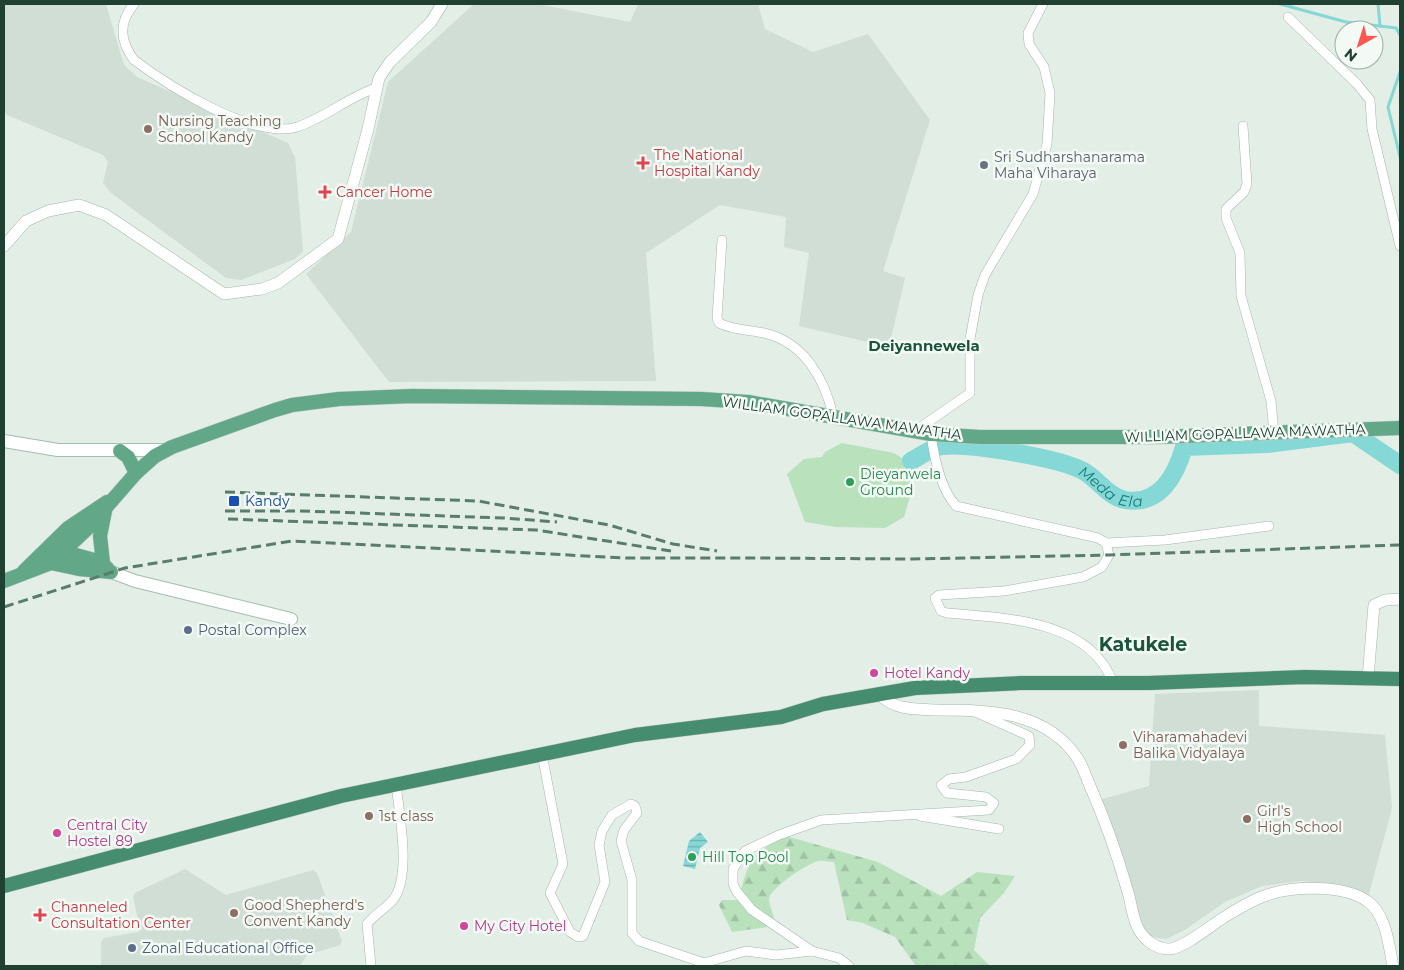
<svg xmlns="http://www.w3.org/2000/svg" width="1404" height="970" font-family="Montserrat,sans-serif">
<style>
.built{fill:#d0ded5}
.green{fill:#b9e1bc}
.forest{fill:url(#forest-firs)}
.water{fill:url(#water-rules)}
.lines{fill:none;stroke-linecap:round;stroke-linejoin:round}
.stream{stroke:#85d8d5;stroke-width:3}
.river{stroke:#85d8d5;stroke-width:18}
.minor-casing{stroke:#a4b7ac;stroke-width:10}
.tertiary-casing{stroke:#a4b7ac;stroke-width:12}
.secondary-casing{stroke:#a2beaf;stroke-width:14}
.primary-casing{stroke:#c1cac6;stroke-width:15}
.trunk-casing{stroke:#c1cac6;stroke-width:15}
.minor{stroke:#fff;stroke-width:9}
.tertiary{stroke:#fff;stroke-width:11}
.secondary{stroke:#fff;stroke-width:12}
.primary{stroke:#62a888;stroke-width:14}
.trunk{stroke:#468c6e;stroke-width:14}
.rail{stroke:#5a7c6d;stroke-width:3;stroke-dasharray:10 5;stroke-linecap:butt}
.education-dot{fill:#8d6e63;stroke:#f3faf5;stroke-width:2}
.health-dot{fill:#e0444e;stroke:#f3faf5;stroke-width:2}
.worship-dot{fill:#6b7280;stroke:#f3faf5;stroke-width:2}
.leisure-dot{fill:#2e9e5b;stroke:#f3faf5;stroke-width:2}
.transit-dot{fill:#1a4fb4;stroke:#f3faf5;stroke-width:2}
.service-dot{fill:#5c6f8a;stroke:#f3faf5;stroke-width:2}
.hotel-dot{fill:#d1479c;stroke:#f3faf5;stroke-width:2}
.labels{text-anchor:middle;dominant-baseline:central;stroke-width:5;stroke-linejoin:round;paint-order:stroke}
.education-label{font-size:14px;fill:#785e54;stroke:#f3faf5;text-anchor:start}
.health-label{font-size:14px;fill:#be3a42;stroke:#f3faf5;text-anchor:start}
.worship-label{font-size:14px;fill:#5b616d;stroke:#f3faf5;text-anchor:start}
.street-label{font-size:14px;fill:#204132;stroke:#f3faf5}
.leisure-label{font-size:14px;fill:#27864d;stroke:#f3faf5;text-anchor:start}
.transit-label{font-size:14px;fill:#164399;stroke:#f3faf5;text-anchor:start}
.service-label{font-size:14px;fill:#4e5e75;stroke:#f3faf5;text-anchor:start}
.hotel-label{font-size:14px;fill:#b23c85;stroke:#f3faf5;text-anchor:start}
.neighbourhood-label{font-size:15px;font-weight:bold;fill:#1a553b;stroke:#f3faf5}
.water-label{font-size:15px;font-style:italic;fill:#147d7a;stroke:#f3faf5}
.district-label{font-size:19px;font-weight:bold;fill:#1a553b;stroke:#f3faf5}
</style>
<defs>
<pattern id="forest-firs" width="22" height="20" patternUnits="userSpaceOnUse" patternTransform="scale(1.25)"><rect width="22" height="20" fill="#b9e1bc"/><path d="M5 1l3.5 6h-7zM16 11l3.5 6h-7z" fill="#9fc2a2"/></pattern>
<pattern id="water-rules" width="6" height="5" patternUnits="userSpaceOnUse" patternTransform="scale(1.25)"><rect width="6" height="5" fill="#85d8d5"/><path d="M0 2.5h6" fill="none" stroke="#6cb1ad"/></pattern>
</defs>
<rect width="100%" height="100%" fill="#e2eee6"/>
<g class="built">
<path d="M4 4H106L124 65 137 77 288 143 295 157 303 251 295 259 241 280 226 278 111 193 103 183 108 162 103 155 7 115 4 110Z"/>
<path d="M474 4H537L630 22 638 4H758L765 29 813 52 868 34 930 120 883 271 905 278 889 347 799 326 809 253 784 247 786 217 720 205 646 253 656 381 389 382 306 274 351 232 388 82Z"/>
<path d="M1259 690V726L1385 735 1392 808 1368 898 1334 885 1301 881 1262 886 1225 902 1185 930 1166 939 1152 937 1139 926 1099 800 1149 786 1155 694Z"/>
<path d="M185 869 226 895 313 870 317 873 342 941 340 945 307 955 300 966H101V943L104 938 138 932 140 929 133 897 135 893Z"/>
</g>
<path class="green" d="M842 443 894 453 907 461 912 490 904 517 885 528 836 527 805 522 787 474 804 459 822 457 825 452Z"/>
<path class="forest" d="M786 836 878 862 941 896 977 872 1015 876 1004 893 980 918 974 950 990 966H916L895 937 863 923 847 920 834 862C829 862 823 860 818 861 808 863 769 889 769 899 769 905 775 916 775 926L732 932 719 905 722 900H738C750 860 747 856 786 836Z"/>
<path class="water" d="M700 832 708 842 700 848 695 869 683 866 689 841Z"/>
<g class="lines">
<g class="stream">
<path d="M1280 4 1346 22 1396 28 1400 35"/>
<path d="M1378 4 1380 26"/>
<path d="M1400 72 1388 107 1400 157"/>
</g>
<path class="river" id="s1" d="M911 461C920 456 933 447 942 446 969 443 1062 458 1085 472 1098 480 1109 497 1125 500 1160 506 1176 475 1184 447L1267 444 1353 433 1400 465"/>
<g class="minor-casing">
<g id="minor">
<path d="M134 4C118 23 120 41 134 60 169 86 253 140 297 127 325 118 348 97 376 88"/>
<path d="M1288 17 1357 84 1370 100 1372 129 1400 246"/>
<path d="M1243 126 1247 184 1244 192 1226 209V218L1240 253 1241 296 1271 401 1274 433"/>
<path d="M722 240 717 318 719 323C732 330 750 330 764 333 804 342 825 379 833 416"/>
<path d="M915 431 970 393V339L978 295 985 275 1033 194 1047 144 1050 93 1044 67 1029 44 1028 33 1043 4"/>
<path d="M931 434C934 457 941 489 956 506L1098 538 1106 543 1109 555 1102 567 1083 577 1004 591 939 595 935 598 941 611 947 613C1003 618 1090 619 1113 683"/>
<path d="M1106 543 1165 540 1269 526"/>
<path d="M542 754 563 864 550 893 570 932 578 937 583 936 605 882 599 845 602 831 612 815 631 804 635 806 637 813 624 830 621 841 632 880V933L639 941 704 963 746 951 776 955 812 951 839 958 849 966"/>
<path d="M920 816 999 829"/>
<path d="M812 951 752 910 737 892 733 884V869L745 851 779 835 821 820 989 810 994 803 986 797 947 793 941 785 949 779 966 777 1016 759 1030 745 1029 736 975 712"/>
<path d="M371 966 367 924C375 914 386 908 393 900 412 876 399 813 396 784"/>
</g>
</g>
<g class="tertiary-casing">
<g id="tertiary">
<path d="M4 246 26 221 48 211 79 205 106 215 224 294 262 289 278 283 338 239 368 129 379 78 390 62 431 22 442 4"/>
<path d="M1368 678 1374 605 1385 600 1400 599"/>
<path d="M879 694C895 711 917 709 938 710 990 710 1047 711 1078 759 1083 767 1086 777 1090 786 1105 820 1117 854 1127 889 1131 901 1132 915 1137 926 1142 938 1155 949 1169 949 1184 949 1216 921 1231 913 1241 907 1253 900 1264 896 1291 886 1343 884 1367 901 1386 913 1389 946 1393 966"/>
</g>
</g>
<g class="secondary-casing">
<g id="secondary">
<path d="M4 441 58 450H165"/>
<path d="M111 572 135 581 291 619"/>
</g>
</g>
<g class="primary-casing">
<g id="primary">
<path d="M120 451 128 457 136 473"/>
<path d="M65 552 94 560 107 568"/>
<path d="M51 563 79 569 111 572"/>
<path d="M103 563 100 536 105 511"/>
<path d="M24 571 68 528 107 502"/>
<path d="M4 581 51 563 88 528 136 473 155 456 172 447 275 410 292 405 339 399 412 396 701 399 748 402 931 434 980 437H1158L1400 428"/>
</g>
</g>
<g class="trunk-casing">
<path id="trunk" d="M4 886 341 796 635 735 781 717 823 704 915 688 1021 683H1149L1305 677 1400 679"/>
</g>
<use href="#minor" class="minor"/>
<use href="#tertiary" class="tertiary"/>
<use href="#secondary" class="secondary"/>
<use href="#primary" class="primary"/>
<use href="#trunk" class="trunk"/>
<g class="rail">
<path d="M225 492 478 501 609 525 673 544 717 551"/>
<path d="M225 511H301L504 518 557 522"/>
<path d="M228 519 536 530 671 551"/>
<path d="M4 607 125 568 292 541 627 558H752L913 559 1109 555 1400 545"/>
</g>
</g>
<g class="education-dot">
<circle cx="148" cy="129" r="5"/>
<circle cx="1123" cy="745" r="5"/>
<circle cx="369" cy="816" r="5"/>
<circle cx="1247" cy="819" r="5"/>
<circle cx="234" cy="913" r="5"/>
</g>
<g class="health-dot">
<path d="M640.5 155.5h5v5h5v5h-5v5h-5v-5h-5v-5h5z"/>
<path d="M322.5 184.5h5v5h5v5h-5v5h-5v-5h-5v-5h5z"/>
<path d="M37.5 907.5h5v5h5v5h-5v5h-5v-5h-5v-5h5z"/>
</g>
<circle class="worship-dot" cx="984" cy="165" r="5"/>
<g class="leisure-dot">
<circle cx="850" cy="482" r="5"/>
<circle cx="692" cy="857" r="5"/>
</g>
<rect class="transit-dot" x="228" y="495" width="12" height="12" rx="2.5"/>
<g class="service-dot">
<circle cx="188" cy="630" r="5"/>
<circle cx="132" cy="948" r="5"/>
</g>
<g class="hotel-dot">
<circle cx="874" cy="673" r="5"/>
<circle cx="57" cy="833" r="5"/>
<circle cx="464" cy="926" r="5"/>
</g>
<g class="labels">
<g class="education-label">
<text x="158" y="121">Nursing Teaching<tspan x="158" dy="16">School Kandy</tspan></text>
<text x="1133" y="737">Viharamahadevi<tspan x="1133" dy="16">Balika Vidyalaya</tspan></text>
<text x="1257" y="811">Girl's<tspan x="1257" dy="16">High School</tspan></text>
<text x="379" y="816">1st class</text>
<text x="244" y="905">Good Shepherd's<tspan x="244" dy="16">Convent Kandy</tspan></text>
</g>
<g class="health-label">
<text x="654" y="155">The National<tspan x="654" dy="16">Hospital Kandy</tspan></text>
<text x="336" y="192">Cancer Home</text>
<text x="51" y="907">Channeled<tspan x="51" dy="16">Consultation Center</tspan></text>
</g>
<g class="worship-label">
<text x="994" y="157">Sri Sudharshanarama<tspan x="994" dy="16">Maha Viharaya</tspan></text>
</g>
<g class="street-label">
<text transform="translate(842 418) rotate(8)">WILLIAM GOPALLAWA MAWATHA</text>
<text transform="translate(1245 433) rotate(-2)">WILLIAM GOPALLAWA MAWATHA</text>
</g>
<g class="leisure-label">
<text x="860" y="474">Dieyanwela<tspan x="860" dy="16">Ground</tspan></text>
<text x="702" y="857">Hill Top Pool</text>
</g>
<g class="transit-label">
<text x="245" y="501">Kandy</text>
</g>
<g class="service-label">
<text x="198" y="630">Postal Complex</text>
<text x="142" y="948">Zonal Educational Office</text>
</g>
<g class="hotel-label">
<text x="884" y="673">Hotel Kandy</text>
<text x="67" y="825">Central City<tspan x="67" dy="16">Hostel 89</tspan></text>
<text x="474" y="926">My City Hotel</text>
</g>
<g class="neighbourhood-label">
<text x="924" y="345">Deiyannewela</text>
</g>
<g class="water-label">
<text stroke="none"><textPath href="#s1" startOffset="212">Meda Ela</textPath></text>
</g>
<g class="district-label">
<text x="1143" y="644">Katukele</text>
</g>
</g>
<rect width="1404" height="970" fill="none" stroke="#204132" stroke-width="10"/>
<g transform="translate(1359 45) rotate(219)"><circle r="24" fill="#f3faf5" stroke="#9fb0a7"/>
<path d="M0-4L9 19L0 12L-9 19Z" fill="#ff584f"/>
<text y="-8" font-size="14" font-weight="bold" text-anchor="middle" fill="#204132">N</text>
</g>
</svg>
